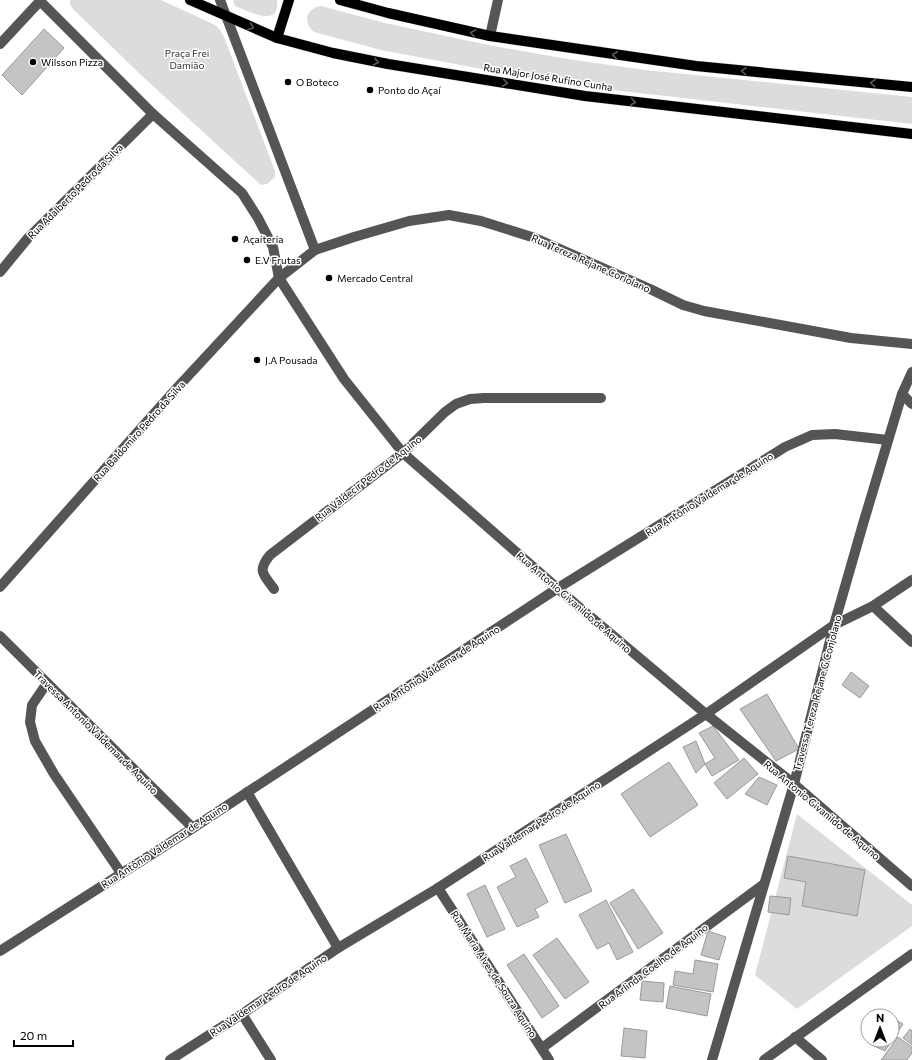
<svg xmlns="http://www.w3.org/2000/svg" width="912" height="1060" font-family="Commissioner,sans-serif">
<style>
.green{fill:#dcdcdc}
.building{fill:#c4c4c4;stroke:#999}
.lines{fill:none;stroke-linecap:round;stroke-linejoin:round}
.major-casing{stroke:#dbdbdb;stroke-width:11}
.minor{stroke:#555;stroke-width:10}
.major{stroke:#000;stroke-width:10}
.oneway{stroke:#595959}
.poi-dot{fill:#000;stroke:#fff;stroke-width:1.5}
.labels{text-anchor:middle;dominant-baseline:central;stroke-width:3;stroke-linejoin:round;paint-order:stroke}
.park-label{font-size:10px;fill:#333;stroke:#fff}
.poi-label{font-size:10px;fill:#000;stroke:#fff;text-anchor:start}
.street-label{font-size:10px;fill:#000;stroke:#fff}
</style>
<rect width="100%" height="100%" fill="#fff"/>
<g class="green">
<path d="M70 0H161L215 25 220 30 224 37 275 171V177L267 184 261 185 142 76 74 10 70 5Z"/>
<path d="M233 0H277C280 29 249 11 235 6Z"/>
<path d="M321 6 385 23 488 45 567 59 645 70 912 97V124L595 88 503 73 381 50 314 32C303 22 305 9 321 6Z"/>
<path d="M797 814 912 905V926L797 1009 755 975Z"/>
</g>
<g class="building">
<path d="M44 29 64 48 22 95 2 75Z"/>
<path d="M851 672 869 686 860 698 842 685Z"/>
<path d="M767 694 799 749 776 761 740 709Z"/>
<path d="M713 726 739 760 712 776 705 764 715 758 699 733Z"/>
<path d="M696 741 705 764 696 773 683 747Z"/>
<path d="M744 758 758 774 727 799 714 783Z"/>
<path d="M669 762 698 805 650 837 621 794Z"/>
<path d="M759 777 777 785 767 805 745 794Z"/>
<path d="M566 834 592 891 565 903 539 845Z"/>
<path d="M788 856 865 870 857 916 802 906 806 882 784 878Z"/>
<path d="M526 858 548 902 535 909 539 917 517 927 497 887 516 877 510 866Z"/>
<path d="M485 885 505 929 487 937 467 894Z"/>
<path d="M633 889 663 933 638 949 610 903Z"/>
<path d="M770 896 791 898 789 915 768 912Z"/>
<path d="M606 900 633 952 617 960 609 943 597 949 579 915Z"/>
<path d="M708 931 726 937 719 960 701 955Z"/>
<path d="M557 938 589 982 565 999 533 955Z"/>
<path d="M524 954 559 1006 542 1018 507 965Z"/>
<path d="M695 960 718 964 713 992 673 985 675 971 693 974Z"/>
<path d="M642 981 664 983 663 1002 640 1000Z"/>
<path d="M670 986 711 994 707 1016 666 1008Z"/>
<path d="M892 1018 903 1024 885 1051 872 1045 875 1040H892Z"/>
<path d="M624 1028 647 1031 645 1058 621 1056Z"/>
<path d="M910 1029 912 1031V1045L903 1038Z"/>
<path d="M898 1037 912 1047V1053L907 1060H881Z"/>
</g>
<g class="lines">
<g class="major-casing">
<g id="major">
<path d="M190 0 277 38 333 53 388 64 585 96 912 134"/>
<path d="M340 0 388 13 490 36 696 66 912 87"/>
<path d="M277 38 289 0"/>
</g>
</g>
<g class="minor">
<path d="M39 0 153 114 242 193 258 218 273 247 279 278 344 379 403 453 579 607 706 714 794 784 912 886"/>
<path d="M220 0 315 250"/>
<path d="M490 36 498 0"/>
<path d="M0 44 41 0"/>
<path d="M0 272 28 238 153 114"/>
<path d="M902 394 912 404"/>
<path d="M0 587 175 390 279 278 315 250 354 237 409 221 449 215 481 221 535 238 650 289 683 305 704 311 851 338 912 344"/>
<path d="M274 589C263 574 257 571 270 555L403 453 445 412 456 404 470 399 484 398H601"/>
<path d="M873 606 912 642"/>
<path d="M0 636 193 828"/>
<path d="M47 683 32 705 30 722 35 741 54 774 121 873"/>
<path d="M247 792 338 948"/>
<path d="M438 888 549 1060"/>
<path d="M0 951 193 828 558 588 785 447 812 435 835 434 888 440"/>
<path d="M242 1014 271 1060"/>
<path d="M795 1037 822 1060"/>
<path d="M542 1048 764 884"/>
<path d="M170 1060 242 1014 338 948 438 888 706 714 834 625 873 606 912 580"/>
<path d="M712 1060 794 784 834 625 863 524 902 394 912 372"/>
<path d="M764 1060 912 954"/>
</g>
<use href="#major" class="major"/>
</g>
<defs><path id="oneway-chevron" d="M-2-3.5L2.5 0L-2 3.5" fill="none" stroke-width="1.6" stroke-linecap="round" stroke-linejoin="round"/></defs>
<g class="oneway">
<use href="#oneway-chevron" transform="translate(251 27) rotate(23)"/>
<use href="#oneway-chevron" transform="translate(473 33) rotate(-167)"/>
<use href="#oneway-chevron" transform="translate(615 55) rotate(-172)"/>
<use href="#oneway-chevron" transform="translate(376 62) rotate(12)"/>
<use href="#oneway-chevron" transform="translate(744 71) rotate(-175)"/>
<use href="#oneway-chevron" transform="translate(505 83) rotate(9)"/>
<use href="#oneway-chevron" transform="translate(873 83) rotate(-175)"/>
<use href="#oneway-chevron" transform="translate(633 102) rotate(7)"/>
</g>
<g class="poi-dot">
<circle cx="33" cy="62" r="4"/>
<circle cx="288" cy="82" r="4"/>
<circle cx="370" cy="90" r="4"/>
<circle cx="235" cy="239" r="4"/>
<circle cx="247" cy="260" r="4"/>
<circle cx="329" cy="278" r="4"/>
<circle cx="257" cy="360" r="4"/>
</g>
<g class="labels">
<g class="park-label">
<text x="187" y="53">Praça Frei<tspan x="187" dy="12">Damião</tspan></text>
</g>
<g class="poi-label">
<text x="41" y="62">Wilsson Pizza</text>
<text x="296" y="82">O Boteco</text>
<text x="378" y="90">Ponto do Açaí</text>
<text x="243" y="239">Açaíteria</text>
<text x="255" y="260">E.V Frutas</text>
<text x="337" y="278">Mercado Central</text>
<text x="265" y="360">J.A Pousada</text>
</g>
<g class="street-label">
<text transform="translate(548 77) rotate(9)">Rua Major José Rufino Cunha</text>
<text transform="translate(75 191) rotate(-45)">Rua Adalberto Pedro da Silva</text>
<text transform="translate(591 263) rotate(24)">Rua Tereza Rejane Coriolano</text>
<text transform="translate(139 431) rotate(-48)">Rua Baldomiro Pedro da Silva</text>
<text transform="translate(368 478) rotate(-38)">Rua Valdecir Pedro de Aquino</text>
<text transform="translate(709 494) rotate(-32)">Rua Antônio Valdemar de Aquino</text>
<text transform="translate(574 602) rotate(41)">Rua Antonio Givanildo de Aquino</text>
<text transform="translate(436 668) rotate(-33)">Rua Antônio Valdemar de Aquino</text>
<text transform="translate(817 693) rotate(-75)">Travessa Tereza Rejane G Conjolano</text>
<text transform="translate(96 732) rotate(45)">Travessa Antonio Valdemar de Aquino</text>
<text transform="translate(822 810) rotate(40)">Rua Antonio Givanildo de Aquino</text>
<text transform="translate(541 821) rotate(-33)">Rua Valdemar Pedro de Aquino</text>
<text transform="translate(164 845) rotate(-33)">Rua Antônio Valdemar de Aquino</text>
<text transform="translate(653 966) rotate(-37)">Rua Arlinda Coelho de Aquino</text>
<text transform="translate(494 974) rotate(57)">Rua Maria Alves de Souza Aquino</text>
<text transform="translate(268 995) rotate(-34)">Rua Valdemar Pedro de Aquino</text>
</g>
</g>
<g transform="translate(880 1028)"><circle r="19" fill="#ffffff" stroke="#999999"/>
<path d="M0-3L7 15L0 10L-7 15Z" fill="#000000"/>
<text y="-6" font-size="11" font-weight="bold" text-anchor="middle" fill="#000000">N</text>
</g>
<path d="M14 1040v6h59v-6" fill="none" stroke="#000000" stroke-width="2"/>
<text x="20" y="1040" font-size="12" fill="#000000" stroke="#ffffff" stroke-width="3" paint-order="stroke">20 m</text>
</svg>
